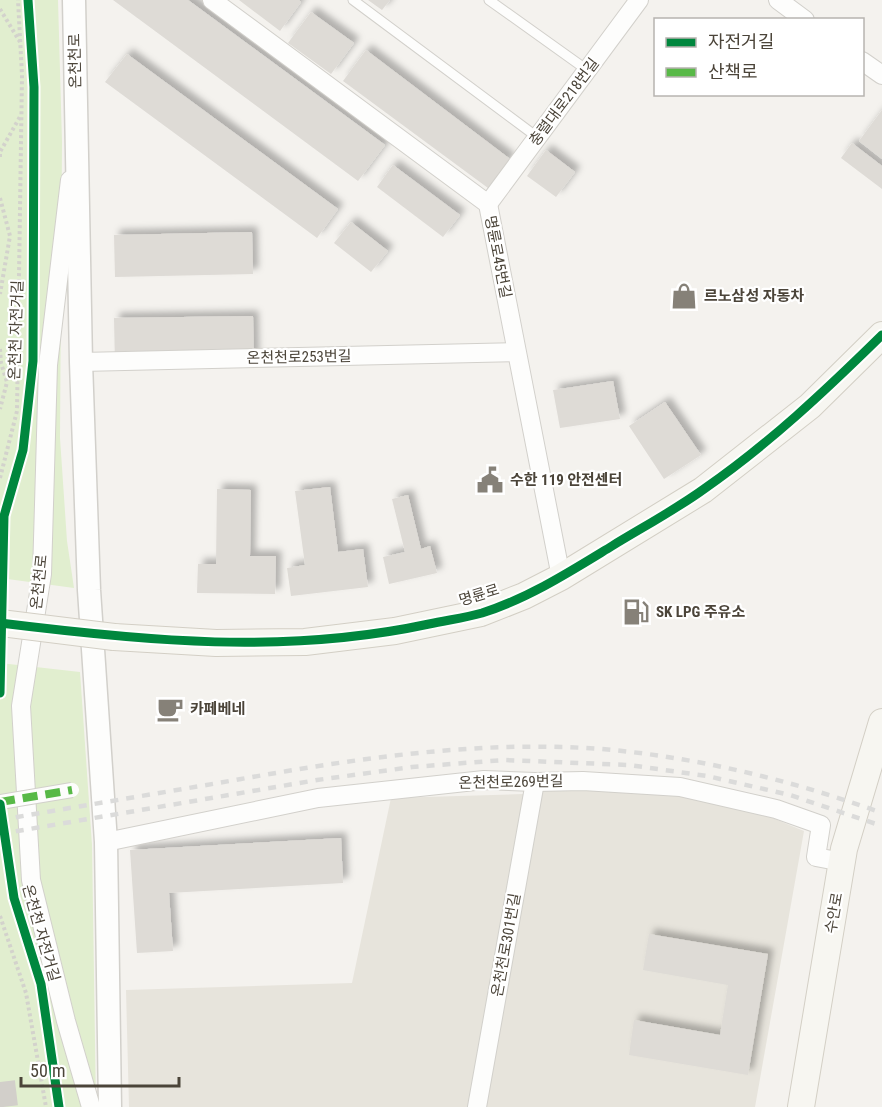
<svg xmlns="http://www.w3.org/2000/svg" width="882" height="1107" font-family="'Roboto Condensed','Noto Sans KR',sans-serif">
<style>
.residential{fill:#e7e4dc}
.green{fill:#e1eecf}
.building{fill:#dedbd6;filter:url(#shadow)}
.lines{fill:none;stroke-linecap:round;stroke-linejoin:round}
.trunk-tunnel{stroke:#d2cfca;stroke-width:30;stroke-dasharray:30 15;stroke-linecap:butt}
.service-casing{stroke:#d2d0cb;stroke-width:11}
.minor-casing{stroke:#d2d0cb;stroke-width:20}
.tertiary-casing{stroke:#d2d0cb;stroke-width:25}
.secondary-casing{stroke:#d3cfc5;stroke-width:28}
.path{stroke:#d3d2cc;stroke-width:4;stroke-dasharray:3 3;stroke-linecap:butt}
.service{stroke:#fdfdfc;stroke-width:9}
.minor{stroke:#fdfdfc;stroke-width:18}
.tertiary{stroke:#fdfdfc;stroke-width:22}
.secondary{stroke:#f7f6f1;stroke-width:26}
.rail{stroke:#dbdbda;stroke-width:4.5;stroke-dasharray:8 8;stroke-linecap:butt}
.pedestrian-bridge-casing{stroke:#d2d0cb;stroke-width:16;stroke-linecap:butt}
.secondary-bridge-casing{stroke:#d3cfc5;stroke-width:28;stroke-linecap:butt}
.pedestrian-bridge{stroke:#fdfdfc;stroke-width:14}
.secondary-bridge{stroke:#f7f6f1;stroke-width:26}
.quiet{stroke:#58b947;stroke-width:8;stroke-dasharray:15 8;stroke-linecap:butt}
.cycleway-casing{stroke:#fff;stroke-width:13}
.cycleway{stroke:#00873e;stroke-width:9}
.labels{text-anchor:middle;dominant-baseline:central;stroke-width:4.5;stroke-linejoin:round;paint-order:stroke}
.street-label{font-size:15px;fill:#4b4439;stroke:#fff}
.poi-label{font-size:15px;font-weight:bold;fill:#4b4439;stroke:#fff;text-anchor:start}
</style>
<defs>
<filter id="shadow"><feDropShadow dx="5.5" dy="-5.5" stdDeviation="3" flood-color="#0004"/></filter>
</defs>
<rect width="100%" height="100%" fill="#f4f2ee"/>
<path class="residential" d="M551 785 675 794 758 812 804 831 755 1107H129L126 990 352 983 391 798 523 794Z"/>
<g class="green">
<path d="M0 0H58L62 142 60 438 67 541 74 588 0 578Z"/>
<path d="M0 663 80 672 92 845 96 1107H0Z"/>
</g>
<g class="building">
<path d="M113 0H188L385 145 358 181Z"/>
<path d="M239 0H299L301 2 280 31Z"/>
<path d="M368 0H390L382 10Z"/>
<path d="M311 12 354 43 331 74 288 43Z"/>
<path d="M366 50 510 159 488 188 343 81Z"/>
<path d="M127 54 338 209 317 238 105 82Z"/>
<path d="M882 110V159L859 141Z"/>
<path d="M852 143 882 166V189L841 158Z"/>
<path d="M546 150 575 172 556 197 527 176Z"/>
<path d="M393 165 460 215 443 237 377 187Z"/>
<path d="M351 222 388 251 371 272 334 243Z"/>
<path d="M252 232 253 274 115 277 114 235Z"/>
<path d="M253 316 254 362 115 364 114 318Z"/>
<path d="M613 381 620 419 560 428 553 390Z"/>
<path d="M665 402 701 455 664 479 629 426Z"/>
<path d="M330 487 338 552 363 549 368 587 291 596 287 568 305 565 295 491Z"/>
<path d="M217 489 251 490 250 556H276L275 594 197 593 198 564H216Z"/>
<path d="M408 495 421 549 430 546 437 573 389 584 383 557 405 552 392 499Z"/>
<path d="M341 838 343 883 169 893 173 951 137 953 130 850Z"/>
<path d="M649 934 768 954 748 1075 629 1055 634 1020 720 1035 728 985 643 970Z"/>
</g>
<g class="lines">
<path class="trunk-tunnel" d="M0 1082 3 1107"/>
<g class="service-casing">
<g id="service">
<path d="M353 0 537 137"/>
<path d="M489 0 587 70"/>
</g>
</g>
<g class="minor-casing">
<g id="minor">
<path d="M212 0 488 204 561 577"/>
<path d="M778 0 805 20"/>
<path d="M862 61 882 75"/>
<path d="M70 180 48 365 42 574 21 706 31 880 66 1021 91 1107"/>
<path d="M488 204 639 0"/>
<path d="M81 362 516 352"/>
<path d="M106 842 318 798 484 780 535 782 583 781 680 787 776 809 821 825 816 857 842 862"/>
<path d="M477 1107 535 782"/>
</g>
</g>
<g class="tertiary-casing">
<path id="tertiary" d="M74 0 81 362 89 590 106 842 110 1107"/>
</g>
<g class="secondary-casing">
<g id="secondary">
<path d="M114 637 216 643 305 642 395 631 481 613 524 596 561 577 703 490 810 406 882 335"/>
<path d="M801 1107 844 849 882 722"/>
</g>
</g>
<g class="path">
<path d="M0 9 20 42"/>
<path d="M0 157V152L21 115"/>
<path d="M0 198 10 236 0 294"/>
<path d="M0 349 1 363 7 382 0 409"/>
<path d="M0 478 17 411 22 75 18 0"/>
<path d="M0 916 26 993 46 1107"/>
</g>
<use href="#service" class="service"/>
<use href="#minor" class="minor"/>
<use href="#tertiary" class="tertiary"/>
<use href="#secondary" class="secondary"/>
<g class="rail">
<path d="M0 820C80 806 161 793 241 779 360 758 480 740 601 749 697 757 791 780 882 813"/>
<path d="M0 834 317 780 412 767 504 760 629 765 707 776 790 795 882 826"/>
</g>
<g class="pedestrian-bridge-casing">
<path id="pedestrian-bridge" d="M0 802 72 790"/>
</g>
<g class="secondary-bridge-casing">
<path id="secondary-bridge" d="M0 623 114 637"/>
</g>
<use href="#pedestrian-bridge" class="pedestrian-bridge"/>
<use href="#secondary-bridge" class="secondary-bridge"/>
<path class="quiet" d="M0 802 72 790"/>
<g class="cycleway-casing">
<g id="cycleway">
<path d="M0 623C145 641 285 655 429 624 447 620 465 618 482 613 529 598 571 571 612 546 643 527 675 510 704 489 769 444 826 390 882 335"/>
<path d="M0 693 4 516 23 450 33 361 34 87 28 0"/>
<path d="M0 804 14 898 41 984 59 1107"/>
</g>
</g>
<use href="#cycleway" class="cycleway"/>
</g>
<defs>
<g id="shop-bare" transform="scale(2.07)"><path d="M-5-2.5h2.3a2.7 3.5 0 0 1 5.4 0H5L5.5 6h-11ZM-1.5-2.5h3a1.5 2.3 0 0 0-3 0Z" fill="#868178" stroke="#fff" stroke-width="2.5" paint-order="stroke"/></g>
<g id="civic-bare" transform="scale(2.07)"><path d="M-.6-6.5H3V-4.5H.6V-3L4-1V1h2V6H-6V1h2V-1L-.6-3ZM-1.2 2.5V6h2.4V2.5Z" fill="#868178" stroke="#fff" stroke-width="2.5" paint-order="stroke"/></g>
<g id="fuel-bare" transform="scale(2.07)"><path d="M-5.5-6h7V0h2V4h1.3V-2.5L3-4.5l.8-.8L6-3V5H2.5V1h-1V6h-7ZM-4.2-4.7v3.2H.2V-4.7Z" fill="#868178" stroke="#fff" stroke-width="2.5" paint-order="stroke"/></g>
<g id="cafe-bare" transform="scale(2.07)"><path d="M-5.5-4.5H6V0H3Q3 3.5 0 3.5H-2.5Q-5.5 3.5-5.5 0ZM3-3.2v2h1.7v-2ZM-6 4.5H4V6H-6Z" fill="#868178" stroke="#fff" stroke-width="2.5" paint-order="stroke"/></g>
</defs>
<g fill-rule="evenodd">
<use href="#shop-bare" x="684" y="296"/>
<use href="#civic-bare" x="490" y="480"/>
<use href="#fuel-bare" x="636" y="612"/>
<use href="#cafe-bare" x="170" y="709"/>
</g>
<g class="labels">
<g class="street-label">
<text transform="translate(75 61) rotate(-91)">온천천로</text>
<text transform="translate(564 102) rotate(-53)">충렬대로218번길</text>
<text transform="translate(498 257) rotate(79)">명륜로45번길</text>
<text transform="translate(16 330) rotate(-88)">온천천 자전거길</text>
<text transform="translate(299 357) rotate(-1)">온천천로253번길</text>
<text transform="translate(39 582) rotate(-84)">온천천로</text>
<text transform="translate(479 595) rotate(-17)">명륜로</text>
<text transform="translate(511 782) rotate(-1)">온천천로269번길</text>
<text transform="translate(834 913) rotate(-80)">수안로</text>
<text transform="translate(41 933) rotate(74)">온천천 자전거길</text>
<text transform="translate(506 945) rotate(-80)">온천천로301번길</text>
</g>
<g class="poi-label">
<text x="704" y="296">르노삼성 자동차</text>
<text x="510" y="480">수한 119 안전센터</text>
<text x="656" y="612">SK LPG 주유소</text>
<text x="190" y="709">카페베네</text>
</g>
</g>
<rect x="654" y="18" width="210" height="78" fill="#ffffff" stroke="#b7b4b0" stroke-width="1.5"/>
<rect x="666" y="38" width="30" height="9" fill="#00873e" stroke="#b7b4b0" stroke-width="1.5"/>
<text x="708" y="48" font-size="18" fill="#4b4439">자전거길</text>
<rect x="666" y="68" width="30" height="9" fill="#58b947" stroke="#b7b4b0" stroke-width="1.5"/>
<text x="708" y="78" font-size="18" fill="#4b4439">산책로</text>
<path d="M21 1077v9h158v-9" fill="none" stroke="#4b4439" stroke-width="3"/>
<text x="30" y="1077" font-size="18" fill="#4b4439" stroke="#ffffff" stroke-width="4.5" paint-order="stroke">50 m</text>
</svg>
